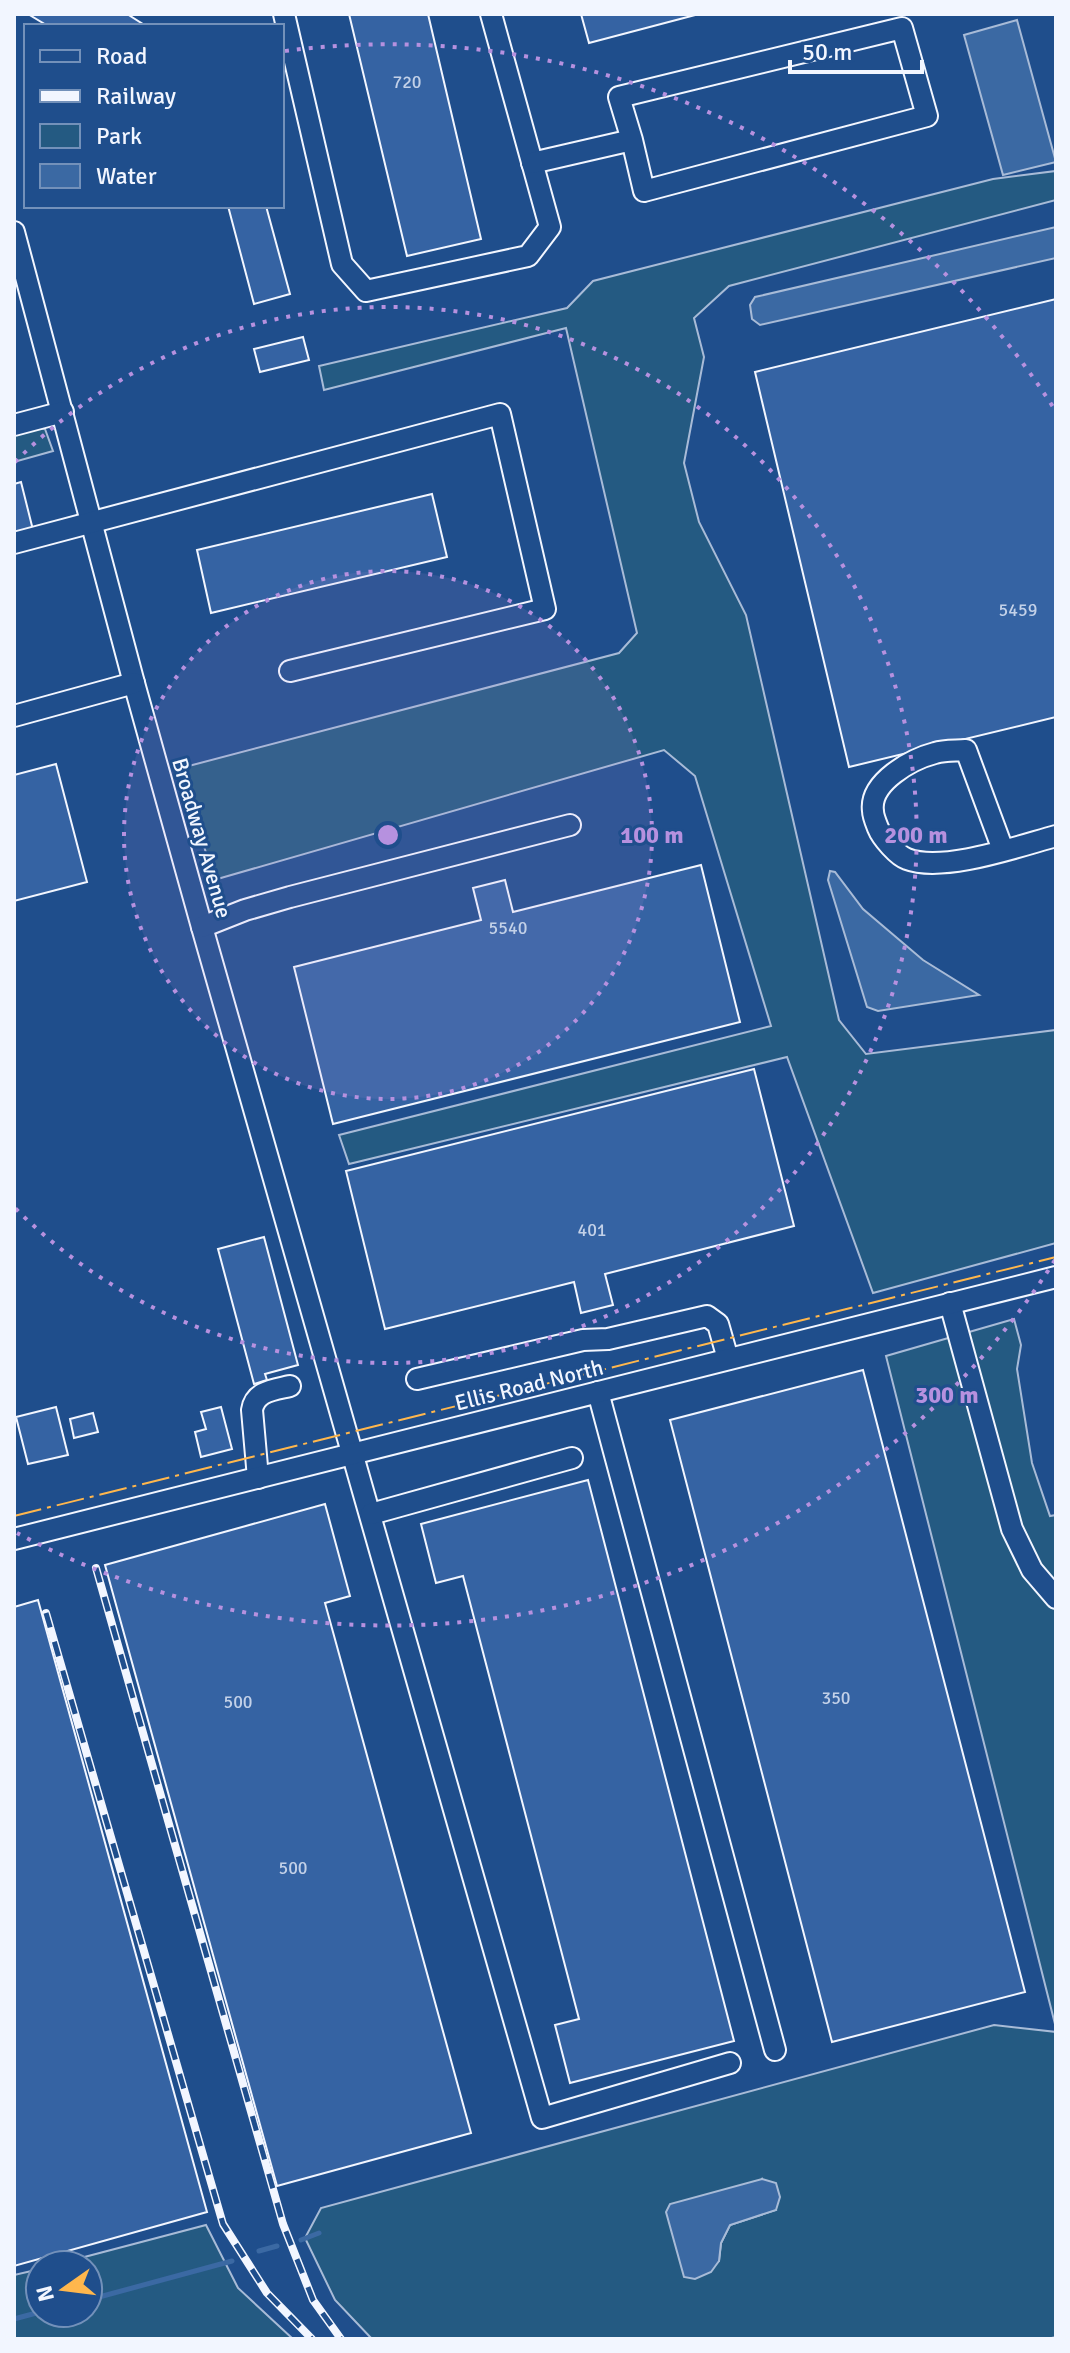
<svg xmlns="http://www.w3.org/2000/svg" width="1070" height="2353" font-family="Signika,sans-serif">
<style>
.green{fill:#245a82;stroke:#a8bbd7;stroke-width:2;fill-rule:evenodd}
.water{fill:#3b69a3;stroke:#a8bbd7;stroke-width:2}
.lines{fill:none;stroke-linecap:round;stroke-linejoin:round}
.stream{stroke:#3b69a3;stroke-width:5}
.building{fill:#3563a3;stroke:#f2f6ff;stroke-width:2}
.minor-casing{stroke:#f2f6ff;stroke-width:24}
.minor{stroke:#1f4e8c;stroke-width:20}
.rail-casing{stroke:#f2f6ff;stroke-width:8}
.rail{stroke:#1f4e8c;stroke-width:5;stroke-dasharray:15;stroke-linecap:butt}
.power{stroke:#ffb74d;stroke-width:2;stroke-dasharray:28 6 4 6;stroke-linecap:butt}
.ring{fill:none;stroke:#b691df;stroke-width:4;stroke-dasharray:4 8}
.labels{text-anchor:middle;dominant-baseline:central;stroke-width:6;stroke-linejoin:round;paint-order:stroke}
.number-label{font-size:18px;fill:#c3d1e8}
.street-label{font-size:22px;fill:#f2f6ff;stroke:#1f4e8c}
.centre{fill:#b691df;stroke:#1f4e8c;stroke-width:4}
.ring-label{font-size:24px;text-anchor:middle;font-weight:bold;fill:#b691df;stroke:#1f4e8c;stroke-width:6;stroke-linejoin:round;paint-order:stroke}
</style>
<rect width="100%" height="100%" fill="#1f4e8c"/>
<g class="green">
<path d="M1056 171V200L729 286 694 318 704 357 684 463 699 522 746 615 839 1020 866 1054 1056 1030V1243L873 1293 787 1057 349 1164 339 1135 771 1026 695 776 664 750 214 880 181 768 619 653 637 633 566 328 324 390 319 366 567 308 593 281 993 179Z"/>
<path d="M33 426 45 429 53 451 14 462V431Z"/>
<path d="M1014 1319 1021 1345 1017 1369 1032 1463 1050 1516 1056 1515V2028L886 1356Z"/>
<path d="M994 2025 1056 2032V2337L1047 2339H372L335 2300 305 2238 321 2208ZM762 2179 776 2210 730 2225 721 2243 719 2261 684 2277Z"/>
<path d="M206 2225 238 2288 293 2339H14V2275L40 2269V2313H88V2265H54Z"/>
</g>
<g class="water">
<path d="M1017 20 1056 162 1003 175 964 35Z"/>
<path d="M1056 227V258L760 325 752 319 750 305 755 297Z"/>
<path d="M830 871 835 872 863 909 923 960 979 995 878 1011 867 1007 828 880Z"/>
<path d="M762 2179 776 2183 780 2197 776 2210 730 2225 721 2243 719 2261 711 2272 695 2279 684 2277 666 2212 670 2204Z"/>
</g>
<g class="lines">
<g class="stream">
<path d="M301 2240 319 2233"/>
<path d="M259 2251 277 2246"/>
<path d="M88 2300 232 2261"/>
<path d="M14 2319 40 2312"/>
</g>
</g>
<g class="building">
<path d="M28 14H127L146 26H48Z"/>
<path d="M349 14H428L481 239 407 256Z"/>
<path d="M581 14H699L589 43Z"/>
<path d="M228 206H266L290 294 254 304Z"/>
<path d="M1056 299V717L849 767 755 372Z"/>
<path d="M303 337 309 360 260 372 254 349Z"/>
<path d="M21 482 33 530 14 534V484Z"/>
<path d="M432 494 447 557 211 613 197 550Z"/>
<path d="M56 764 87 882 14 901V775Z"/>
<path d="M701 865 740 1022 333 1124 294 967 481 920 473 888 505 880 513 912Z"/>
<path d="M754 1069 794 1226 605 1274 613 1305 581 1313 574 1282 385 1329 346 1171Z"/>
<path d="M264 1237 298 1365 265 1374 267 1380 254 1384 218 1249Z"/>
<path d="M863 1370 1025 1992 832 2042 670 1420Z"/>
<path d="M56 1407 68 1455 28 1464 16 1417Z"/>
<path d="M221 1407 232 1449 201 1457 195 1432 206 1429 201 1412Z"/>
<path d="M93 1413 98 1432 74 1438 70 1419Z"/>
<path d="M588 1480 734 2041 570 2083 555 2025 579 2019 463 1576 436 1583 421 1524Z"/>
<path d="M325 1504 350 1596 325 1603 471 2133 277 2186 105 1565Z"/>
<path d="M38 1600 207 2212 14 2266V1607Z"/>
</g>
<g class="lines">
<g class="minor-casing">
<g id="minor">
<path d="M284 14 342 264 366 291 528 256 550 227 491 14"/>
<path d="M532 163 632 140 644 191 927 116 902 28 619 97 632 140"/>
<path d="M14 232 134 683 202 927 542 2118 730 2063"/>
<path d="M14 425 63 412"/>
<path d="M14 543 500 414 545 609 290 671"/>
<path d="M14 716 134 683"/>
<path d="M1003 850 966 750C956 751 945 750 935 753 912 759 869 782 873 811 873 816 876 823 878 828 882 838 898 856 907 859 943 873 1019 846 1056 836"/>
<path d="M202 927 245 910 290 897 570 825"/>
<path d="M950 1303 1012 1529 1032 1570 1056 1598"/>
<path d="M417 1379 583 1340 608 1339 707 1316 718 1324 728 1359"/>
<path d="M598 1392 775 2050"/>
<path d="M258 1478 252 1410C255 1391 273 1390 290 1386"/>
<path d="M371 1514 572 1458"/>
<path d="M14 1539 1056 1277"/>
</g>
</g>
<use href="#minor" class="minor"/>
<g class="rail-casing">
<g id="rail">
<path d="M96 1568 283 2224 313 2300 341 2339"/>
<path d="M46 1613 223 2224 267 2293 312 2339"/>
</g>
</g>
<use href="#rail" class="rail"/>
<path class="power" d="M14 1516 1056 1257"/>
</g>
<circle cx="388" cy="835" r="264" fill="#b691df" fill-opacity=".12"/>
<g class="ring">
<circle cx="388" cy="835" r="264"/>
<path d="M15 462A528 528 0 1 1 15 1208"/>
<path d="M1055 1260A791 791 0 0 1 17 1533M285 51A791 791 0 0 1 1055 410"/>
</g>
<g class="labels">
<g class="number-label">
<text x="407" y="82">720</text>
<text x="1018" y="610">5459</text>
<text x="508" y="928">5540</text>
<text x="592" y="1230">401</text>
<text x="836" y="1698">350</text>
<text x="238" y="1702">500</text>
<text x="293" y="1868">500</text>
</g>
<g class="street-label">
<text transform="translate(202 838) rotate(74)">Broadway Avenue</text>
<text transform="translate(529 1385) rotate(-14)">Ellis Road North</text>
</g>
</g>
<circle cx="388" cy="835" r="12" class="centre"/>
<g class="ring-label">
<text x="652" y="843">100 m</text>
<text x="916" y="843">200 m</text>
<text x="947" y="1403">300 m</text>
</g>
<rect width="1070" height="2353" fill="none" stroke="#f2f6ff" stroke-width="32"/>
<rect x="24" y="24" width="260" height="184" fill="#1f4e8c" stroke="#7391ba" stroke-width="2"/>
<rect x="40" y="50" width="40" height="12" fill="#1f4e8c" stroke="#7391ba" stroke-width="2"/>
<text x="96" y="64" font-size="24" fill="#f2f6ff">Road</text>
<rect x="40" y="90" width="40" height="12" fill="#f2f6ff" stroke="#7391ba" stroke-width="2"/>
<text x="96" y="104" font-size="24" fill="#f2f6ff">Railway</text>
<rect x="40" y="124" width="40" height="24" fill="#245a82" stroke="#7391ba" stroke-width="2"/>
<text x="96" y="144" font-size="24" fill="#f2f6ff">Park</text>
<rect x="40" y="164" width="40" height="24" fill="#3b69a3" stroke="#7391ba" stroke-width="2"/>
<text x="96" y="184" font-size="24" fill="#f2f6ff">Water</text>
<g transform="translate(64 2289) rotate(256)"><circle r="38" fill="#1f4e8c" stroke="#7391ba" stroke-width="2"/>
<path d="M0-6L14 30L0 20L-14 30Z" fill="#ffb74d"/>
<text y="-12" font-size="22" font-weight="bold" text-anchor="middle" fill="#f2f6ff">N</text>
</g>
<path d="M790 60v12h132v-12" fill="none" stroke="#f2f6ff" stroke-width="4"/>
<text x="802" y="60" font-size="24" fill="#f2f6ff" stroke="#1f4e8c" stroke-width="6" paint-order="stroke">50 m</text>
</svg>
